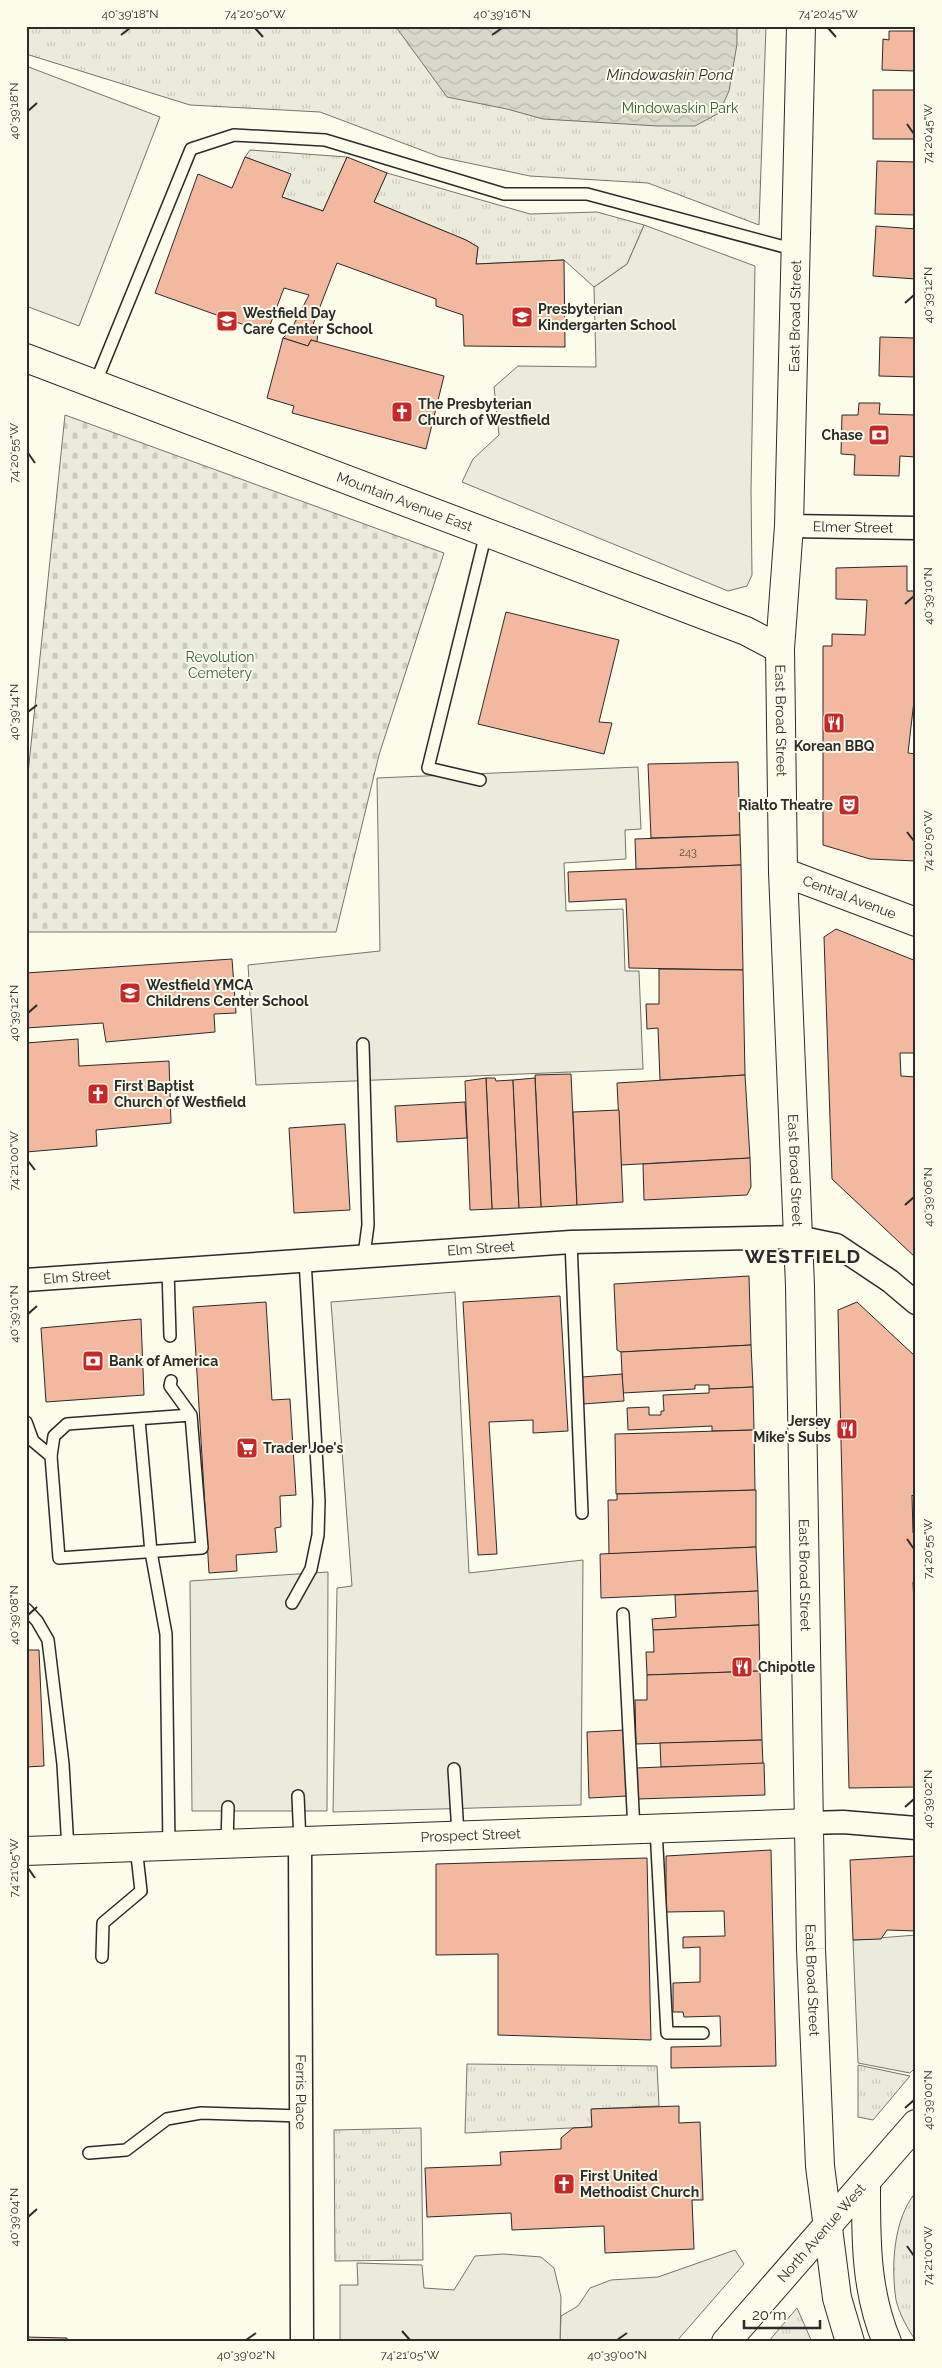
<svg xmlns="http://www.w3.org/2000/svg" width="942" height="2368" font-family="Raleway,sans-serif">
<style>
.grass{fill:#ecebdb;stroke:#74746e}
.cemetery{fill:url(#cemetery-stones);stroke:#74746e}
.park{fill:url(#park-tufts);stroke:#74746e}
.parking{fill:#eceadb;stroke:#74746e}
.water{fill:url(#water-waves);stroke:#74746e}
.building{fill:#f2b8a0;stroke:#2b2b2b}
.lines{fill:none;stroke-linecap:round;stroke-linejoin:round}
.lane-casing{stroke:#2b2b2b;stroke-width:14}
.street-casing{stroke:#2b2b2b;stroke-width:25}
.secondary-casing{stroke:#2b2b2b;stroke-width:30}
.lane{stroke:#fdfbea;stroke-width:11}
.street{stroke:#fdfbea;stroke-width:22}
.secondary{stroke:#fdfbea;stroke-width:28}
.ticks{fill:none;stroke:#2b2b2b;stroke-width:2}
.labels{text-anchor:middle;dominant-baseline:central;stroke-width:4;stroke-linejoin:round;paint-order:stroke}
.number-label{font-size:11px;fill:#5d4e48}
.park-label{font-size:14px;fill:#34623c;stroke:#fdfbea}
.poi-label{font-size:14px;font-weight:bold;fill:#2b2b2b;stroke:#fdfbea;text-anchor:start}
.street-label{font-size:14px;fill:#2b2b2b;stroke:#fdfbea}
.water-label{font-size:15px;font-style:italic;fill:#2b2b2b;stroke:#fdfbea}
.district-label{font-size:19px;font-weight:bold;letter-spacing:1px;fill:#2b2b2b;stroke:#fdfbea}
.neatline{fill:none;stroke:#2b2b2b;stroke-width:2}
.ticks-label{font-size:12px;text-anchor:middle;fill:#2b2b2b}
</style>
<defs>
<pattern id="cemetery-stones" width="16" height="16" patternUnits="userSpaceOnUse" patternTransform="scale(1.25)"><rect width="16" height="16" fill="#ecebdb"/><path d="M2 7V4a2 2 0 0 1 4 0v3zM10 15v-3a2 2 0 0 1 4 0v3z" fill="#cbcabc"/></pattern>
<pattern id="park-tufts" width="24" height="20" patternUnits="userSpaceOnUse" patternTransform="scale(1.25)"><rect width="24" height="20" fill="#ecebdb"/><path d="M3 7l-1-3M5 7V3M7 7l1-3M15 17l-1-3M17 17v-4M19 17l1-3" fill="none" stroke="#cbcabc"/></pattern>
<pattern id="water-waves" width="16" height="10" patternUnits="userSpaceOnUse" patternTransform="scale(1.25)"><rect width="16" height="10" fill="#d8d7c9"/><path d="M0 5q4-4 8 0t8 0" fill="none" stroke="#bab9ad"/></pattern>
</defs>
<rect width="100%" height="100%" fill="#fdfbea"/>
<g class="grass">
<path d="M644 225 755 266 751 490 752 575 747 586 728 591 462 482 473 459 499 435 494 387 518 366 596 367 594 287 627 264Z"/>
<path d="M735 2250 744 2264 676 2342H560L561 2316 578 2306 590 2288 611 2280 658 2277Z"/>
</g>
<path class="cemetery" d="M65 415 444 553 379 755 336 932H26V793Z"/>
<g class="park">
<path d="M26 26H766L759 225 648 183 530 176 440 157 320 112 190 105 26 54Z"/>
<path d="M250 150 347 157 323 211 282 197 290 174 245 157Z"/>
<path d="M387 173 530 214 597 212 644 225 627 264 594 287 564 260 476 264 478 247 466 240 374 202Z"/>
<path d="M467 2064 657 2066 659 2106 592 2109V2127L465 2133Z"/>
<path d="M858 2065 910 2076 873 2120 858 2117Z"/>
<path d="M421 2128 423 2260 335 2261 334 2130Z"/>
<path d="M916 2192V2341C908 2330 899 2313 896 2300 891 2267 893 2219 916 2192Z"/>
<path d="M797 2308 812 2342H768Z"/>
</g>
<g class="parking">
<path d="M26 66 160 117 79 326 26 306Z"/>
<path d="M638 767 641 829 625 830 626 859 564 863 566 911 623 909 625 971H639L643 1069 256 1085 248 965 380 951 377 778Z"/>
<path d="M455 1292 469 1573 583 1560 581 1805 333 1812 337 1588 352 1586 331 1302Z"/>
<path d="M328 1572 327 1811H192L190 1581Z"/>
<path d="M916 1935V2067L910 2073 858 2063 853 1940Z"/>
<path d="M503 2254 541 2257 554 2268 561 2297 560 2342H340V2285H358L357 2263 422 2265 424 2288 454 2290 475 2256Z"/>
</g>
<path class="water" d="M373 26H737V44L729 91 719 113 695 126H658L543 119 507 109 447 97 396 27Z"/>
<g class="building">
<path d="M889 31H916V71L882 70 883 39 889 40Z"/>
<rect x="873" y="90" width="43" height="49"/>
<path d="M245 157 291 174 282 197 323 211 347 157 387 173 374 202 466 240 478 247 476 264 564 260 565 347 464 346 463 315 436 306V299L337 263 312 327 318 330 317 342 311 340 308 346 283 338 291 330 309 295 284 288 267 333 155 293 198 174 232 188Z"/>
<path d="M877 161 916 162V215L875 214Z"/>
<path d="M876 226 916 229V279L873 276Z"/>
<path d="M880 337 916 338V377L879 376Z"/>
<path d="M283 338 308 346 311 340 444 376 426 449 292 413 294 406 267 398Z"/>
<path d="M859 403H880L879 414 916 415V457L900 456 899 476 854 475 855 455 841 454 842 415H858Z"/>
<path d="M907 566V591H916V683L908 753 916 754V861L870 859 823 845V646H832V634L865 635 867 600 836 599V568Z"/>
<path d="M506 612 619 640 599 722 612 723 604 754 478 724Z"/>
<path d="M738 762 740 835 651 838 648 764Z"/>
<path d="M740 835 741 865 636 869 635 839Z"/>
<path d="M741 865 743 970 629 968 626 899 569 902 568 872Z"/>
<path d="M836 929 916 961V1053H900L901 1076 916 1077V1258L832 1179 824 937Z"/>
<path d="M232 959 236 1013 214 1014 215 1032 106 1042 103 1023 26 1028V973Z"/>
<path d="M659 969 743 970 745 1075 660 1080 658 1028 647 1029 646 1004H659Z"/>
<path d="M78 1039 79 1066 169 1061 171 1123 96 1130 97 1146 26 1152V1043Z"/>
<path d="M571 1074 577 1205 541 1207 535 1075Z"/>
<path d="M745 1075 750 1158 621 1165 617 1083Z"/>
<path d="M486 1078H495L496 1081 513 1080 519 1208 492 1209Z"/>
<path d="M486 1078 492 1209 470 1210 465 1081Z"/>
<path d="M535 1078 541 1207 519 1208 513 1080Z"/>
<path d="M465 1102 467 1138 397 1142 395 1106Z"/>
<path d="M619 1110 623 1202 577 1205 573 1112Z"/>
<path d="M345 1124 350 1210 294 1213 289 1128Z"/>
<path d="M750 1158 751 1187 747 1195 644 1200 643 1164Z"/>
<path d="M749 1276 751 1345 621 1352 617 1350 614 1284Z"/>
<path d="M560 1296 568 1431 533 1433V1420L489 1422 497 1554 478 1555 463 1302Z"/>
<path d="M266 1302 272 1400 290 1399 296 1495 280 1496 281 1527 275 1528 277 1552 236 1555 237 1571 209 1573 193 1307Z"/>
<path d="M857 1302 916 1357V1499L912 1495 913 1533H916V1582H913L916 1652V1787L849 1788 838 1310Z"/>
<path d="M141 1319 144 1395 46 1402 41 1328Z"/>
<path d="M751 1345 753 1387 709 1389V1385H695V1389L623 1393 621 1352Z"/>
<path d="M622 1374 624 1401 583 1404 582 1377Z"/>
<path d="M753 1387 754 1430 712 1431V1426L628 1430 627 1408 649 1407V1415H661V1411H664L663 1395 709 1393V1389Z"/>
<path d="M754 1430 755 1490 616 1494 615 1434Z"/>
<path d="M756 1490V1547L609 1554 608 1500H617V1494Z"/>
<path d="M756 1547 758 1591 601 1598 600 1554Z"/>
<path d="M758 1591 759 1625 653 1630 652 1619 676 1617 675 1595Z"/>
<path d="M759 1625 760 1671 647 1675 646 1652H654L653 1630Z"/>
<path d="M26 1650H39L44 1766 26 1767Z"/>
<path d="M760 1671 762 1740 636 1744 635 1700H647V1675Z"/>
<path d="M625 1730 628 1796 589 1798 587 1732Z"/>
<path d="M762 1740 763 1764 661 1767 660 1743Z"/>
<path d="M764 1763 765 1795 637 1799 636 1768Z"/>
<path d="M771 1850 776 2066 671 2068V2047L721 2046 720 2016 684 2017 683 2012H673V1983L700 1982V1947L683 1948V1937L725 1936 724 1911 666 1912V1856Z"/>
<path d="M916 1856V1931L887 1930 881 1939 853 1940 850 1860Z"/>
<path d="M647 1858 651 2040 498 2035V1954L436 1955V1864Z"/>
<path d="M679 2106V2123L700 2122 703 2200H692L694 2249 605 2253 604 2226 512 2230 511 2213 427 2217 425 2168 501 2165 500 2152 561 2149V2138L573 2128 592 2127 591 2109Z"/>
<path d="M26 2337 67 2338V2342H26Z"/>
</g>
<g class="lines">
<g class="lane-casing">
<g id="lane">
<path d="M95 384 191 149 234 135 325 140 504 194H587L796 250"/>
<path d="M480 780 428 768 486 533"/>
<path d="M363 1044 368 1225 364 1255"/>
<path d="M571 1242 582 1513"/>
<path d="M168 1270 170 1336"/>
<path d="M171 1381 170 1386 191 1415 202 1548 59 1558 51 1456 54 1436 67 1424 191 1415"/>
<path d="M139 1420 151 1552 166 1634 169 1846"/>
<path d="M26 1422 33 1441 51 1456"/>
<path d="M292 1603 311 1569 318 1535 319 1501 305 1260"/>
<path d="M26 1609 37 1621 48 1640 63 1764 68 1849"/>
<path d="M623 1614 634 1830"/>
<path d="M454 1769 458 1834"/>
<path d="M298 1796 300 1842"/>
<path d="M656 1829 667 2033H703"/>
<path d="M227 1844 228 1807"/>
<path d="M102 1957 103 1923 141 1891 136 1847"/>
<path d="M89 2153 126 2150 167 2119 201 2113 301 2116"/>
</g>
</g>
<g class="street-casing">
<g id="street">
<path id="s1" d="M789 526 916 528"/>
<path id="s2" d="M26 1280 571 1242 798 1237 836 1245 890 1281 916 1303"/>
<path d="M810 1823 843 1822 916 1828"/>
<path id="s3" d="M300 1842 302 2342"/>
</g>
</g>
<g class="secondary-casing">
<g id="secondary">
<path id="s4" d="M801 26 789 526 780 649 783 872 800 1286 811 1949 820 2166 837 2298 850 2342"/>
<path id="s5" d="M26 358 746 631 780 649"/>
<path id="s6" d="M783 872 916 922"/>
<path id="s7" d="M26 1851 810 1823"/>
<path d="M866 2183C866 2237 865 2290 887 2342"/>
<path id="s8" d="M726 2342 916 2124"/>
</g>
</g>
<use href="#lane" class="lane"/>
<use href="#street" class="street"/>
<use href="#secondary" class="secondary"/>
</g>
<path class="ticks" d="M255 28 263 37M828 28 836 37M121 35 130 28M492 35 502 28M28 111 37 103M907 124 914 134M905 303 914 295M28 453 35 463M905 604 914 596M28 712 37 705M907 832 914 841M28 1013 37 1005M28 1161 35 1170M905 1205 914 1197M28 1314 37 1306M907 1539 914 1549M28 1615 37 1607M905 1807 914 1799M28 1868 35 1878M905 2108 914 2100M28 2217 37 2209M907 2246 914 2256M402 2331 410 2340M246 2340 256 2333M617 2340 627 2333"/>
<defs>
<g id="school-square" transform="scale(1.125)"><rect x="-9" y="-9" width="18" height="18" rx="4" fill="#c62828" stroke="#fdfbea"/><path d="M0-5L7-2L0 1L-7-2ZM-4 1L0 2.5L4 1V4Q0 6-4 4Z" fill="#fff"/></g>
<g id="church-square" transform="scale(1.125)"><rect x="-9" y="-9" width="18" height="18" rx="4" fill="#c62828" stroke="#fdfbea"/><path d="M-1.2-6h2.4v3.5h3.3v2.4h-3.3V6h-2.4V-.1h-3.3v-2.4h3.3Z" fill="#fff"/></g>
<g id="bank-square" transform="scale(1.125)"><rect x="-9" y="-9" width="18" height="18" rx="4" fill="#c62828" stroke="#fdfbea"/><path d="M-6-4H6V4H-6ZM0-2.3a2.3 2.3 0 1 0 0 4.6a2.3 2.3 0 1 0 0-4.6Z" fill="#fff"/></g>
<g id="restaurant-square" transform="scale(1.125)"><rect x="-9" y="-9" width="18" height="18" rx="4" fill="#c62828" stroke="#fdfbea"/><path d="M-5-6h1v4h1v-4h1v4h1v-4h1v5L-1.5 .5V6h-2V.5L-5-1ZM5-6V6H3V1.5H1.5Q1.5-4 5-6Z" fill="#fff"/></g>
<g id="theatre-square" transform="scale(1.125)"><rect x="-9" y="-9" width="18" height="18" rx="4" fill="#c62828" stroke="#fdfbea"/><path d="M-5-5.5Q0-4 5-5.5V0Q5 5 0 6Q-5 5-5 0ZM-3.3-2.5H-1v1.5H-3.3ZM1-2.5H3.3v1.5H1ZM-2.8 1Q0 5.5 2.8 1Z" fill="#fff"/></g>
<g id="supermarket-square" transform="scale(1.125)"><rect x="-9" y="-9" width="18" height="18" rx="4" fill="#c62828" stroke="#fdfbea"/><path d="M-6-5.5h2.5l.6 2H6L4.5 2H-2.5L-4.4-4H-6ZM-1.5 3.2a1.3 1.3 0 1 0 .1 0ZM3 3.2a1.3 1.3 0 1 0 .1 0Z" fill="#fff"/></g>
</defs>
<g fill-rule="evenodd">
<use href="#school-square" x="522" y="317"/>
<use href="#school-square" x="227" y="321"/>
<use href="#church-square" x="402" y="412"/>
<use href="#bank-square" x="879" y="435"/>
<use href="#restaurant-square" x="834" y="723"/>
<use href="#theatre-square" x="849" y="805"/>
<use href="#school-square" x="130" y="993"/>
<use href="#church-square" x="98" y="1094"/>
<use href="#bank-square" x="93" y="1361"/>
<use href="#restaurant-square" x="847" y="1429"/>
<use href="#supermarket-square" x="247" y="1448"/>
<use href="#restaurant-square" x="742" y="1667"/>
<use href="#church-square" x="564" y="2184"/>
</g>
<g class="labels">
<g class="number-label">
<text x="688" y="852">243</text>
</g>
<g class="park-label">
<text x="680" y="108">Mindowaskin Park</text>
<text x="220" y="657">Revolution<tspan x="220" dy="16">Cemetery</tspan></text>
</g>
<g class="poi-label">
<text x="538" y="309">Presbyterian<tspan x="538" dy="16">Kindergarten School</tspan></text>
<text x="243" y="313">Westfield Day<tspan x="243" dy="16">Care Center School</tspan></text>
<text x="418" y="404">The Presbyterian<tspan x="418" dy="16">Church of Westfield</tspan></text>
<text x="863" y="435" text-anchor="end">Chase</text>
<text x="834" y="746" text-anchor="middle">Korean BBQ</text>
<text x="833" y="805" text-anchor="end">Rialto Theatre</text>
<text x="146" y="985">Westfield YMCA<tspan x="146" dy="16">Childrens Center School</tspan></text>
<text x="114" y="1086">First Baptist<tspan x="114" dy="16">Church of Westfield</tspan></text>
<text x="109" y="1361">Bank of America</text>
<text x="831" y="1421" text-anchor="end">Jersey<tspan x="831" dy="16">Mike's Subs</tspan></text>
<text x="263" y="1448">Trader Joe's</text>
<text x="758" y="1667">Chipotle</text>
<text x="580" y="2176">First United<tspan x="580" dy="16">Methodist Church</tspan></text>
</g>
<g class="street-label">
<text transform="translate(795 316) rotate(-89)">East Broad Street</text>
<text stroke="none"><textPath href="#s5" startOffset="405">Mountain Avenue East</textPath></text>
<text stroke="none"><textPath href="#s1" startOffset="64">Elmer Street</textPath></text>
<text stroke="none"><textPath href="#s4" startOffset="695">East Broad Street</textPath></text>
<text stroke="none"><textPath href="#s6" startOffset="71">Central Avenue</textPath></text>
<text stroke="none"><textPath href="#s4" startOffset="1145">East Broad Street</textPath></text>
<text stroke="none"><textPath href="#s2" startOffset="456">Elm Street</textPath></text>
<text stroke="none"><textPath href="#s2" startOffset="51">Elm Street</textPath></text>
<text stroke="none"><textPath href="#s4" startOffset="1550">East Broad Street</textPath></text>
<text stroke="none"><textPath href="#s7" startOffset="445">Prospect Street</textPath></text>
<text stroke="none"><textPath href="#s4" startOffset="1955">East Broad Street</textPath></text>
<text stroke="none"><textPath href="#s3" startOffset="250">Ferris Place</textPath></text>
<text stroke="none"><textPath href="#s8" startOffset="145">North Avenue West</textPath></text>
</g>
<g class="water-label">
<text x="670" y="75">Mindowaskin Pond</text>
</g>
<g class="district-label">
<text x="803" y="1256">WESTFIELD</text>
</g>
</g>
<rect width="942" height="2368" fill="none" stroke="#fdfbea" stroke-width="55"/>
<path d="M744 2320v8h76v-8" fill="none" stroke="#2b2b2b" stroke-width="2.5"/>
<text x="752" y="2320" font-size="15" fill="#2b2b2b" stroke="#fdfbea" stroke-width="4" paint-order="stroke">20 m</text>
<rect x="28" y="28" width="886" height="2312" class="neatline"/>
<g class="ticks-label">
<text x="130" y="18">40°39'18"N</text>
<text x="255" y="18">74°20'50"W</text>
<text x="502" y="18">40°39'16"N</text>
<text x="828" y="18">74°20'45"W</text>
<text transform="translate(14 111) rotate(-90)" y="4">40°39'18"N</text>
<text transform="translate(928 134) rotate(-90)" y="4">74°20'45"W</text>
<text transform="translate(928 295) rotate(-90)" y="4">40°39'12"N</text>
<text transform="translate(14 453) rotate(-90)" y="4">74°20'55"W</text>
<text transform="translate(928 596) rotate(-90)" y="4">40°39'10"N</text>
<text transform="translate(14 712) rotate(-90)" y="4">40°39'14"N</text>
<text transform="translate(928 841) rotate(-90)" y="4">74°20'50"W</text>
<text transform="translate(14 1013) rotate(-90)" y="4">40°39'12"N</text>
<text transform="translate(14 1161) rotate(-90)" y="4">74°21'00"W</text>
<text transform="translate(928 1197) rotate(-90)" y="4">40°39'06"N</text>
<text transform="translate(14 1314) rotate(-90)" y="4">40°39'10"N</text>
<text transform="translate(928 1549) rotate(-90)" y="4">74°20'55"W</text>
<text transform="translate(14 1615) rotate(-90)" y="4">40°39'08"N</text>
<text transform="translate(928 1799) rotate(-90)" y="4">40°39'02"N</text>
<text transform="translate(14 1868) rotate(-90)" y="4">74°21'05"W</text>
<text transform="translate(928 2100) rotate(-90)" y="4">40°39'00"N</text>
<text transform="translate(14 2217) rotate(-90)" y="4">40°39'04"N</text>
<text transform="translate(928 2256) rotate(-90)" y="4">74°21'00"W</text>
<text x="246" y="2359">40°39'02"N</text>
<text x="410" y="2359">74°21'05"W</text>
<text x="617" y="2359">40°39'00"N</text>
</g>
</svg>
